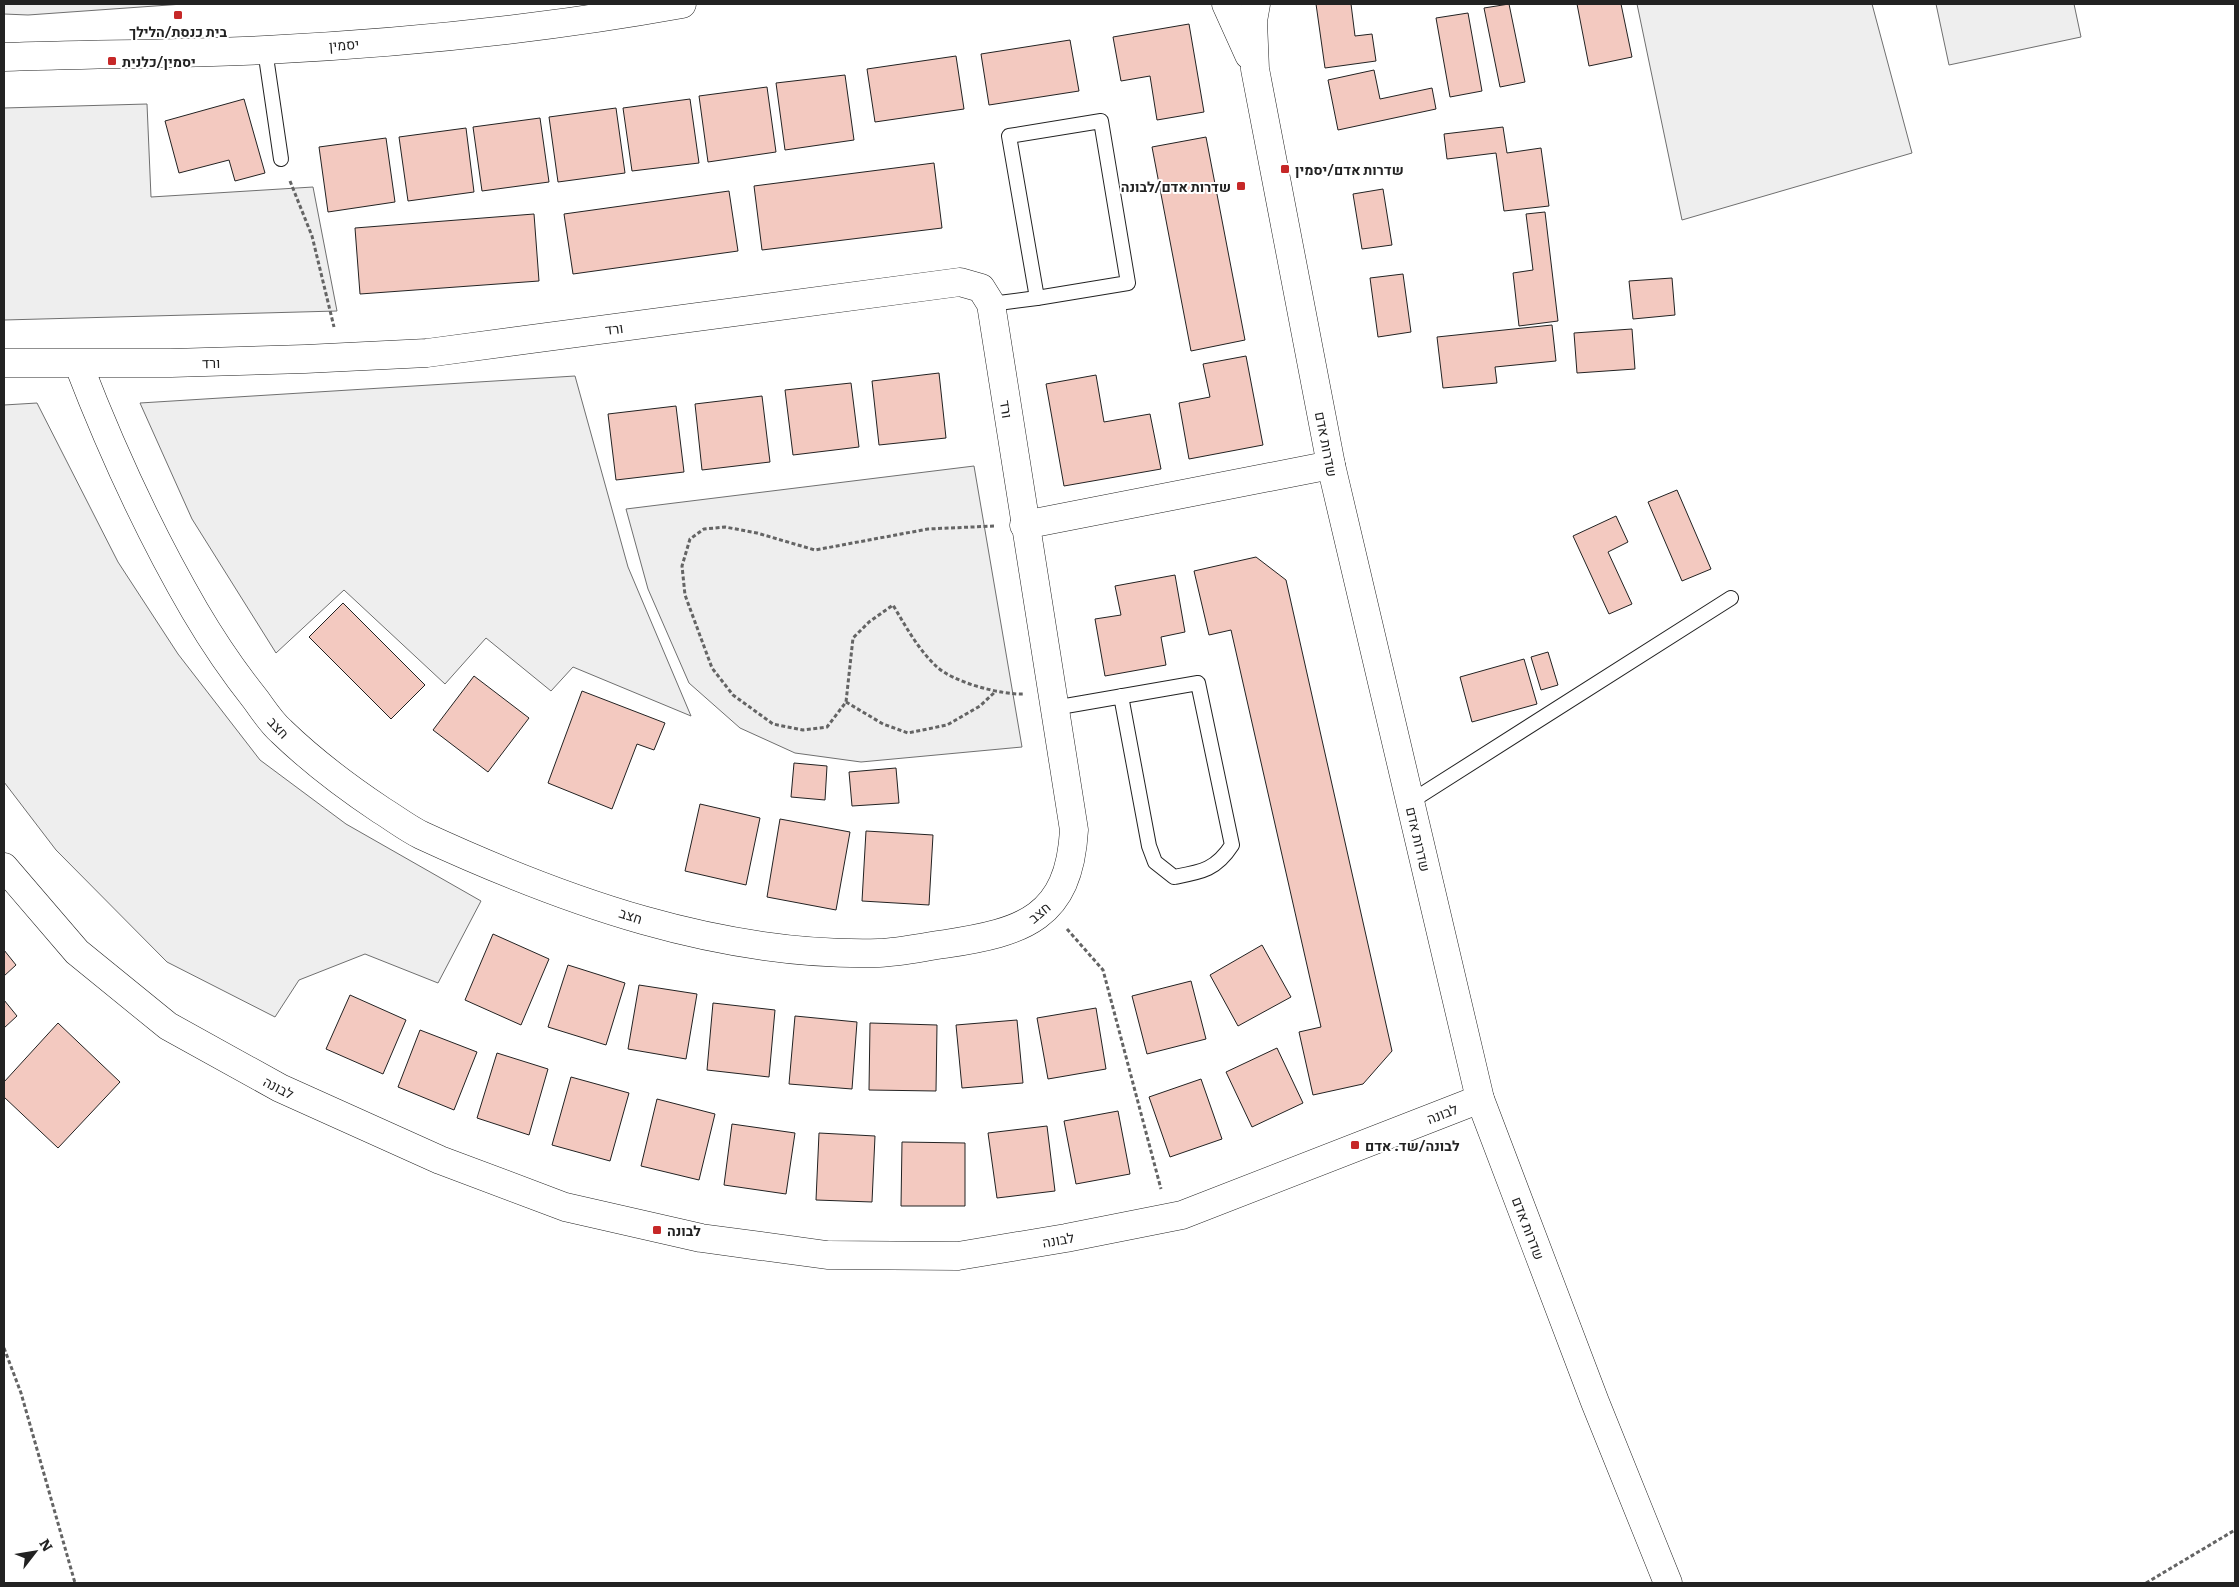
<svg xmlns="http://www.w3.org/2000/svg" width="2239" height="1587" font-family="Literata,Heebo,serif">
<style>
.green{fill:#eee;stroke:#6f6f6f}
.building{fill:#f3c9c0;stroke:#222}
.lines{fill:none;stroke-linecap:round;stroke-linejoin:round}
.lane-casing{stroke:#222;stroke-width:16}
.street-casing{stroke:#222;stroke-width:29}
.secondary-casing{stroke:#222;stroke-width:29}
.path{stroke:#646464;stroke-width:3;stroke-dasharray:4 2.5;stroke-linecap:butt}
.lane{stroke:#fff;stroke-width:14}
.street{stroke:#fff;stroke-width:28}
.secondary{stroke:#fff;stroke-width:28}
.poi-dot{fill:#c62828;stroke:#fff;stroke-width:2}
.labels{text-anchor:middle;dominant-baseline:central;stroke-width:4;stroke-linejoin:round;paint-order:stroke}
.poi-label{font-size:14px;font-weight:bold;fill:#222;stroke:#fff;text-anchor:start}
.street-label{font-size:14px;fill:#222;stroke:#fff}
</style>
<rect width="100%" height="100%" fill="#fff"/>
<g class="green">
<path d="M4 4H183L28 15 4 14Z"/>
<path d="M1637 4H1872L1912 153 1682 220Z"/>
<path d="M1936 4H2074L2081 37 1949 65Z"/>
<path d="M147 104 151 197 313 187 337 311 4 320V108Z"/>
<path d="M575 376 628 567 691 716 573 667 551 691 486 638 445 684 344 590 276 653 192 519 140 403Z"/>
<path d="M37 403 118 562 178 654 260 760 346 824 481 901 438 983 365 954 299 980 275 1017 167 962 56 850 4 782V405Z"/>
<path d="M974 466 1022 747 861 762 795 753 740 728 689 683 648 589 626 509Z"/>
</g>
<g class="building">
<path d="M1316 4H1351L1355 36 1372 34 1376 61 1325 68Z"/>
<path d="M1509 4 1525 82 1500 87 1484 8Z"/>
<path d="M1577 4H1621L1632 57 1589 66Z"/>
<path d="M1468 13 1482 91 1450 97 1436 18Z"/>
<path d="M1189 24 1204 112 1157 120 1150 76 1121 81 1113 37Z"/>
<path d="M1070 40 1079 91 989 105 981 54Z"/>
<path d="M956 56 964 109 875 122 867 69Z"/>
<path d="M1374 70 1380 99 1432 88 1436 109 1338 130 1328 80Z"/>
<path d="M845 75 854 140 785 150 776 83Z"/>
<path d="M767 87 776 152 708 162 699 96Z"/>
<path d="M244 99 265 173 235 181 229 160 179 173 165 121Z"/>
<path d="M690 99 699 163 632 171 623 108Z"/>
<path d="M616 108 625 173 558 182 549 117Z"/>
<path d="M540 118 549 182 482 191 473 127Z"/>
<path d="M1503 127 1507 153 1541 148 1549 206 1504 211 1496 153 1447 159 1444 134Z"/>
<path d="M466 128 474 192 408 201 399 137Z"/>
<path d="M1206 137 1245 340 1191 351 1152 147Z"/>
<path d="M386 138 395 202 328 212 319 147Z"/>
<path d="M934 163 942 228 762 250 754 186Z"/>
<path d="M1383 189 1392 245 1362 249 1353 194Z"/>
<path d="M729 191 738 251 573 274 564 214Z"/>
<path d="M1545 212 1558 321 1519 326 1513 273 1533 270 1526 214Z"/>
<path d="M534 214 539 281 360 294 355 228Z"/>
<path d="M1403 274 1411 332 1378 337 1370 278Z"/>
<path d="M1672 278 1675 315 1633 319 1629 281Z"/>
<path d="M1552 325 1556 361 1495 367 1497 383 1443 388 1437 337Z"/>
<path d="M1632 329 1635 369 1577 373 1574 333Z"/>
<path d="M1246 356 1263 445 1189 459 1179 403 1210 397 1203 364Z"/>
<path d="M939 373 946 438 879 445 872 381Z"/>
<path d="M1096 375 1104 422 1150 414 1161 469 1064 486 1046 384Z"/>
<path d="M851 383 859 447 793 455 785 390Z"/>
<path d="M762 396 770 462 702 470 695 404Z"/>
<path d="M676 406 684 472 616 480 608 414Z"/>
<path d="M1677 490 1711 569 1682 581 1648 502Z"/>
<path d="M1616 516 1628 542 1608 552 1632 604 1609 614 1573 536Z"/>
<path d="M1256 557 1286 580 1392 1051 1363 1084 1313 1095 1299 1032 1321 1027 1231 630 1209 635 1194 571Z"/>
<path d="M1175 575 1185 632 1161 637 1166 665 1105 676 1095 619 1121 615 1115 586Z"/>
<path d="M343 603 425 685 391 719 309 637Z"/>
<path d="M1548 652 1558 685 1541 690 1531 657Z"/>
<path d="M1524 659 1537 704 1472 722 1460 677Z"/>
<path d="M474 676 529 718 488 772 433 730Z"/>
<path d="M582 691 665 723 654 750 637 744 612 809 548 783Z"/>
<path d="M794 763 827 766 825 800 791 797Z"/>
<path d="M896 768 899 803 852 806 849 772Z"/>
<path d="M700 804 760 818 746 885 685 871Z"/>
<path d="M780 819 850 832 836 910 767 897Z"/>
<path d="M866 831 933 835 929 905 862 901Z"/>
<path d="M493 934 549 959 521 1025 465 1000Z"/>
<path d="M1262 945 1291 997 1238 1026 1210 975Z"/>
<path d="M4 950 16 965 4 976Z"/>
<path d="M568 965 625 983 606 1045 548 1027Z"/>
<path d="M1191 981 1206 1039 1147 1054 1132 996Z"/>
<path d="M639 985 697 994 686 1059 628 1049Z"/>
<path d="M350 995 406 1020 383 1074 326 1049Z"/>
<path d="M4 1000 17 1016 4 1028Z"/>
<path d="M713 1003 775 1010 769 1077 707 1070Z"/>
<path d="M1096 1008 1106 1069 1048 1079 1037 1018Z"/>
<path d="M795 1016 857 1022 852 1089 789 1084Z"/>
<path d="M1017 1020 1023 1083 962 1088 956 1025Z"/>
<path d="M58 1023 120 1082 58 1148 4 1097V1082Z"/>
<path d="M870 1023 937 1025 936 1091 869 1090Z"/>
<path d="M420 1030 477 1052 454 1110 398 1087Z"/>
<path d="M1277 1048 1303 1103 1252 1127 1226 1072Z"/>
<path d="M497 1053 548 1069 529 1135 477 1118Z"/>
<path d="M571 1077 629 1093 610 1161 552 1145Z"/>
<path d="M1201 1079 1222 1139 1170 1157 1149 1097Z"/>
<path d="M657 1099 715 1114 699 1180 641 1166Z"/>
<path d="M1118 1111 1130 1174 1076 1184 1064 1121Z"/>
<path d="M732 1124 795 1133 786 1194 724 1185Z"/>
<path d="M1047 1126 1055 1191 997 1198 988 1133Z"/>
<path d="M819 1133 875 1136 872 1202 816 1200Z"/>
<path d="M902 1142 965 1143V1206H901Z"/>
</g>
<g class="lines">
<g class="lane-casing">
<g id="lane">
<path d="M265 50 281 159"/>
<path d="M1101 121 1128 283 1037 298 1009 136Z"/>
<path d="M991 304 1037 298"/>
<path d="M1054 708 1198 683 1232 845C1216 870 1201 872 1174 877L1155 862 1149 846 1121 696"/>
<path d="M1410 802 1731 598"/>
</g>
</g>
<g class="street-casing">
<g id="street">
<path d="M4 57C91 54 178 54 265 50 404 43 544 29 682 4"/>
<path d="M4 363H171L305 359 427 353 960 282 981 288 991 304 1074 830C1069 918 1024 932 945 944 923 947 901 952 879 953 719 957 564 901 421 835 407 828 394 818 381 810 345 786 312 761 281 731 271 722 264 711 256 700 232 670 215 645 195 611 149 532 111 449 78 363"/>
<path d="M1024 525 1331 465"/>
<path d="M4 867 77 952 168 1026 280 1088 440 1160 565 1207 701 1238 827 1255 958 1256 1066 1238 1182 1215 1480 1099"/>
</g>
</g>
<g class="secondary-casing">
<g id="secondary">
<path d="M1226 4 1249 55"/>
<path d="M1256 4 1253 21 1255 69 1331 465 1480 1099 1595 1402 1668 1583"/>
</g>
</g>
<g class="path">
<path d="M290 181 312 236 334 327"/>
<path d="M994 526 928 529 815 550 757 533 725 527 704 529 690 539 682 566 685 595 712 668 733 695 773 724 803 730 827 727 846 702 853 638 869 622 893 605C906 627 918 649 936 666 952 682 1001 695 1024 694"/>
<path d="M846 702 883 724 908 733 947 725 980 706 996 691"/>
<path d="M1067 929 1103 970 1161 1189"/>
<path d="M4 1348 21 1393 75 1583"/>
<path d="M2146 1583 2235 1530"/>
</g>
<use href="#lane" class="lane"/>
<use href="#street" class="street"/>
<use href="#secondary" class="secondary"/>
</g>
<g class="poi-dot">
<rect x="173" y="10" width="10" height="10" rx="2.5"/>
<rect x="107" y="56" width="10" height="10" rx="2.5"/>
<rect x="1280" y="164" width="10" height="10" rx="2.5"/>
<rect x="1236" y="181" width="10" height="10" rx="2.5"/>
<rect x="1350" y="1140" width="10" height="10" rx="2.5"/>
<rect x="652" y="1225" width="10" height="10" rx="2.5"/>
</g>
<g class="labels">
<g class="poi-label">
<text x="178" y="31" text-anchor="middle">בית כנסת/הלילך</text>
<text x="122" y="61">יסמין/כלנית</text>
<text x="1295" y="169">שדרות אדם/יסמין</text>
<text x="1231" y="186" text-anchor="end">שדרות אדם/לבונה</text>
<text x="1365" y="1145">לבונה/שד. אדם</text>
<text x="667" y="1230">לבונה</text>
</g>
<g class="street-label">
<text transform="translate(344 44) rotate(-4)">יסמין</text>
<text transform="translate(614 328) rotate(-7)">ורד</text>
<text transform="translate(211 362) rotate(-1)">ורד</text>
<text transform="translate(1007 409) rotate(81)">ורד</text>
<text transform="translate(1327 444) rotate(79)">שדרות אדם</text>
<text transform="translate(279 727) rotate(47)">חצב</text>
<text transform="translate(1419 839) rotate(77)">שדרות אדם</text>
<text transform="translate(1039 912) rotate(-40)">חצב</text>
<text transform="translate(631 915) rotate(18)">חצב</text>
<text transform="translate(279 1087) rotate(27)">לבונה</text>
<text transform="translate(1442 1113) rotate(-21)">לבונה</text>
<text transform="translate(1529 1228) rotate(69)">שדרות אדם</text>
<text transform="translate(1058 1239) rotate(-10)">לבונה</text>
</g>
</g>
<rect width="2239" height="1587" fill="none" stroke="#222222" stroke-width="10"/>
<g transform="translate(35 1552) rotate(59)" stroke="#ffffff" stroke-width="4" paint-order="stroke">
<path d="M0-4L9 19L0 12L-9 19Z" fill="#222222"/>
<text y="-8" font-size="14" font-weight="bold" text-anchor="middle" fill="#222222">N</text>
</g>
</svg>
